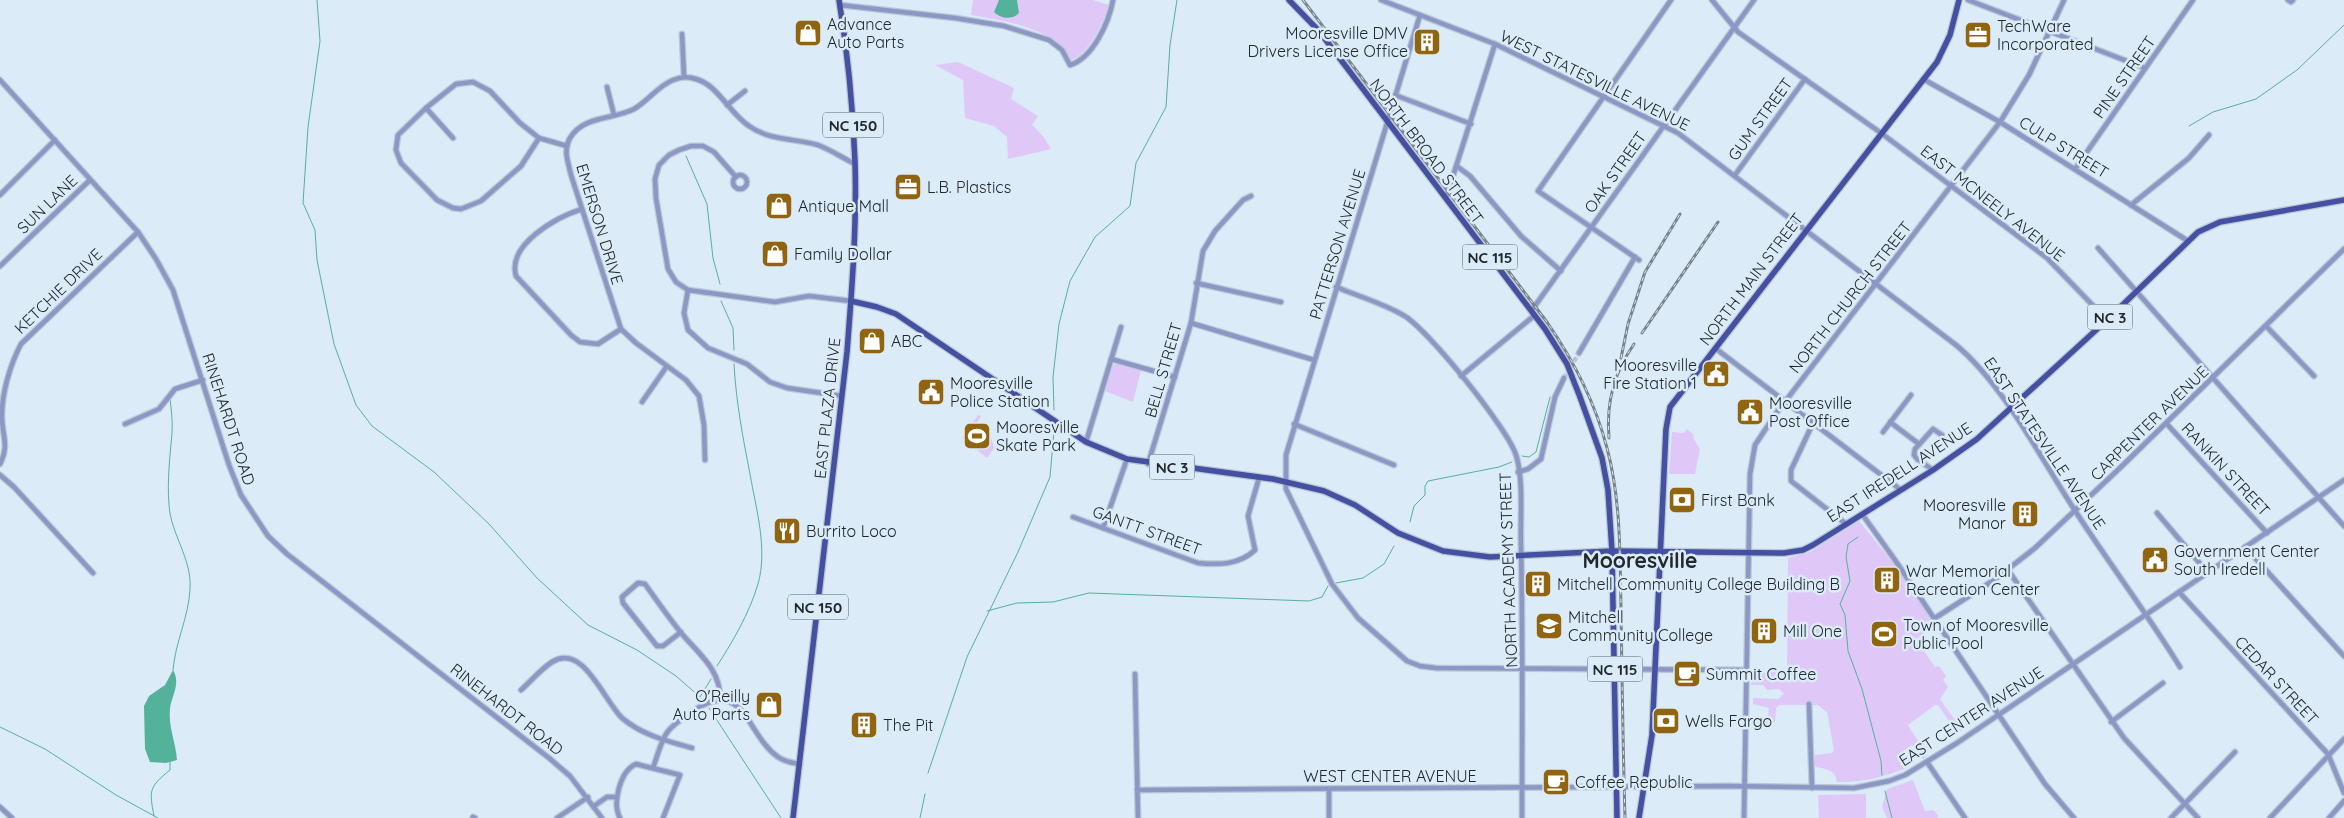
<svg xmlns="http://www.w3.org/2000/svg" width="2344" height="818" font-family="Quicksand,sans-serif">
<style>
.green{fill:#dfc8f7}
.water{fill:#54b29b}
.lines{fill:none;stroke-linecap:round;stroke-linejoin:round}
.stream{stroke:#54b29b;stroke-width:1}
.minor-tunnel{stroke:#b6c4cf;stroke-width:4.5;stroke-dasharray:4.5 2;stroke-linecap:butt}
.minor-casing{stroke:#bac8d3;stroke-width:7}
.major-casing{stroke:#bac8d3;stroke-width:8}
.minor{stroke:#8c97c6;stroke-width:4.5}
.major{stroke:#4450a2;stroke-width:5.5}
.rail-casing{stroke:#78838b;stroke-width:3}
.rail{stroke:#dbebf8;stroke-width:1;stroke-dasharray:4;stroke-linecap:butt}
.labels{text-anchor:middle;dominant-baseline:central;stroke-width:5;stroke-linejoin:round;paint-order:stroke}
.shield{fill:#dbebf8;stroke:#5a6269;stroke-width:1}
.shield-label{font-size:15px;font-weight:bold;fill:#22282c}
.poi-label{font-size:16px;fill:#22282c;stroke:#dbebf8;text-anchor:start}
.street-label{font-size:16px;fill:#22282c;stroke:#dbebf8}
.district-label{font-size:21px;font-weight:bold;fill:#22282c;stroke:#dbebf8}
</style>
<rect width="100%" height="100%" fill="#dbebf8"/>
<g class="green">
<path d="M973 0H1093L1109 5C1103 23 1089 54 1071 60 1054 27 1004 21 971 15Z"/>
<path d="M958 62 1014 88 1011 99 1038 116 1032 125 1043 136 1051 149 1008 159 1007 137 994 126 965 118 963 80 935 65Z"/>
<path d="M1116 363 1141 370 1133 402 1105 391 1113 366Z"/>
<path d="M978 415 981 416 976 424 990 434 994 448 987 458 962 438Z"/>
<path d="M1687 429 1694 435 1693 438 1700 449 1695 474H1669L1672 432 1684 433Z"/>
<path d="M1859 521 1890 559 1936 625 1916 639 1935 667 1939 666 1946 676 1943 680 1948 687 1940 699 1962 730 1957 733 1938 705H1935L1908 725 1927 756 1923 759 1912 745 1902 752 1909 767C1885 777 1862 783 1837 782 1836 768 1822 769 1813 766L1815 755 1832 753 1834 750 1827 712 1818 705H1779L1776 708 1775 722 1771 725H1761L1759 719 1768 716 1769 708 1753 704V698L1778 699 1784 694 1779 689 1767 690 1763 685H1751V672H1776L1777 670 1787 669 1788 558 1810 552Z"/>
<path d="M1913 780 1925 811 1933 810 1939 816 1937 818H1887L1882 807 1887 789Z"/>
<path d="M1866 794V818H1819L1818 795Z"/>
</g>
<g class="water">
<path d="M999 0H1017L1019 13C1012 20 1001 19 994 12Z"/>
<path d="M173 670C181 684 172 694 170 709 168 726 176 743 177 760L166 763 150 762 145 749 144 706 149 696 165 685Z"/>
</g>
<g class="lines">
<g class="stream">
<path d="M317 0 320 41 308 127 303 203 315 230 317 260 334 344 356 405 372 426 434 472 489 524 537 578 588 625 637 650 676 676 700 697 711 679"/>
<path d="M2189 126 2213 112 2256 99 2297 70 2344 25"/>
<path d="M686 156 707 204 713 258 720 284"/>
<path d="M721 301 733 328 734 350"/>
<path d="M170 398C171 409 173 421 172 433 170 457 167 480 169 505 171 535 192 558 190 589 189 616 175 643 173 670"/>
<path d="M1054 410 1053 377 1059 324 1070 281 1095 237 1130 206 1136 163 1166 107 1170 45 1177 0"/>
<path d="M1522 456 1529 457 1536 452 1550 397"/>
<path d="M1410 522 1414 506 1425 495V486L1428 481 1499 467 1512 462"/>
<path d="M1858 537 1848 544 1846 557 1850 581 1840 604 1845 615 1848 651 1862 689 1881 761 1882 775"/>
<path d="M1336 583 1363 578 1384 564 1394 546"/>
<path d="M987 611 1017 603 1053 602 1089 593 1309 601 1322 597 1328 586"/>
<path d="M717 666C733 641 749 614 758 584 768 549 756 509 750 474 743 438 736 402 734 364"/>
<path d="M709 708 781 818"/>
<path d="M0 727 45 749 116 795 158 818"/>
<path d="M928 773 967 657 1018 552 1050 477 1054 430"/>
<path d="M1885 791 1892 818"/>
<path d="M154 816C149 790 149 787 170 770V761"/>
<path d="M920 818 925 794"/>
</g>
<path class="minor-tunnel" d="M1564 378 1579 353"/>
<g class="minor-casing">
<g id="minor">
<path d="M1381 0 1495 44 1678 133 1956 345C2003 384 2040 457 2074 509 2108 562 2147 613 2180 667"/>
<path d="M1712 0 1738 32 1881 133 2047 258 2107 320"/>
<path d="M1968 0 2145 68"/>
<path d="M2288 0 2291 2 2293 0"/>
<path d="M840 5 955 18 1004 26 1049 40 1062 50 1070 65C1093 58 1109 22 1113 0"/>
<path d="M1420 15 1286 455V489L1332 584 1358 618 1407 661 1420 666 1436 668 1746 670"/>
<path d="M682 34 684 77"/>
<path d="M1923 79 2000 122 2188 241"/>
<path d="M0 80 138 232 156 259 173 290 229 465 241 495 268 536 287 554 549 758 570 776 602 818"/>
<path d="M607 87 614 115"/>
<path d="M1395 95 1471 124"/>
<path d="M727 105 745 91"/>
<path d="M426 108 453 138"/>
<path d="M539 138 521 166 481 201 461 209 453 208 437 200 401 163 396 150 398 135 426 108 456 84 473 82 490 91 520 123 539 138 567 146"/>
<path d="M1458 167 1470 176 1521 236 1561 271"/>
<path d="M2075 169 2193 0"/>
<path d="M1735 175 1805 79"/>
<circle cx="740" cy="182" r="7"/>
<path d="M736 177 714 152 703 146H691L679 150 669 155 659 165 655 179 656 198 668 269 676 282 688 290 775 302 809 296 851 301"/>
<path d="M0 195 55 140"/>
<path d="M1446 198 1495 44"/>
<path d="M2131 205 2189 158 2209 135"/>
<path d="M582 209C557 217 507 244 516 276L571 335 580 342 598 344 621 329"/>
<path d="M2098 248 2344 526"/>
<path d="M1639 260 1538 191 1671 0"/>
<path d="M0 266 90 180"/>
<path d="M1196 283 1281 302"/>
<path d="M1336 287C1358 296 1382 303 1403 315 1427 328 1508 429 1516 455 1524 480 1520 519 1521 546 1523 636 1522 727 1522 818"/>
<path d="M688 290 684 313 688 330 708 348 747 364 770 382 787 388 842 396"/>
<path d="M1532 310 1754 0"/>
<path d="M1191 323 1314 360"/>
<path d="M2266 326 2314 376"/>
<path d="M1715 348 1901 490"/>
<path d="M1579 353 1635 257"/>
<path d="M1111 359 1175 377"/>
<path d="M1461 376 1535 315"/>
<path d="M642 402 667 366"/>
<path d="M1890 422 1919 444"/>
<path d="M1813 423 1791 470V481L1846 524"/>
<path d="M2166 423 2267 533"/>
<path d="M125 424 159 409 175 389 203 380"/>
<path d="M1294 424 1394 465"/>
<path d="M1883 432 1911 395"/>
<path d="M1086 442 1121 327"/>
<path d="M705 460 704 425 699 396 686 380 636 343 621 329 571 175C568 162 563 150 570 138 584 115 613 120 634 109 648 101 658 86 673 80 681 77 687 76 696 79 718 85 730 114 749 126 770 141 794 138 818 145 831 150 843 158 855 164"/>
<path d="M0 464C9 446 3 438 2 419 1 395 10 365 21 344L138 232"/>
<path d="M1148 464 1191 323 1203 251 1215 231 1243 200 1251 196"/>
<path d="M1933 470 1917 459 1914 455 1915 449 1933 429 1942 435"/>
<path d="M1518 472 1528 469 1541 459 1555 397 1564 378"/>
<path d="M0 475 14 487 93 573"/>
<path d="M2157 513 2208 573"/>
<path d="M1862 514 1895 560 2045 784 2074 818"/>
<path d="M1073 517 1198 563C1219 565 1239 565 1255 550L1248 516 1259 478"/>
<path d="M1103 528 1127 459"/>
<path d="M2245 547 2344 656"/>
<path d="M2008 570 2124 738 2198 818"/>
<path d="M2179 592 2328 754 2344 793"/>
<path d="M1935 618 1994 580 2035 548 2121 467 2344 249"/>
<path d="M681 632 663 646H657L623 603 622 597 638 583 645 584C657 601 669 618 682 634 699 654 721 670 720 699"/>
<path d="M1135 674 1138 818"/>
<path d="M521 690C531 681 541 669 552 662 583 642 604 701 622 718 642 735 667 741 692 748"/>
<path d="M1809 704 1812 788"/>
<path d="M2111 722 2163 683"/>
<path d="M1927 762 1965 818"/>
<path d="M653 768C665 733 662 732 693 711 745 676 746 735 778 757 785 762 793 763 800 764"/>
<path d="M1137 790 1727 786 1854 788 1889 781 1905 775 1957 743 2344 480"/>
<path d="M594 806 607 797H617"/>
<path d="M0 807 12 818"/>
<path d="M473 817 475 818"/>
<path d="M557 818 588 797"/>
<path d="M620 818C612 803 620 771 636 764L680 775 663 818"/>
<path d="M1329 818V789"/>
<path d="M1744 818 1750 474 1755 445 1777 412 2000 122 2029 75 2064 0"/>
<path d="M2171 818 2235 752"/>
<path d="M2270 818 2344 739"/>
<path d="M2329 818 2344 801"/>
</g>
</g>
<g class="major-casing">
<g id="major">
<path d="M1289 0 1319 31 1545 329 1567 364 1580 397 1602 458 1608 490 1612 551 1617 818"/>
<path d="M851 301 877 307 896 314 1086 442 1127 459 1273 479 1324 491 1355 505 1398 533 1443 551 1490 557 1612 551 1784 553 1803 550 1813 545 1933 470 1977 439 2107 320 2198 232 2220 222 2344 200"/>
<path d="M793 818 847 352C852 289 857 225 855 162 853 108 848 54 839 0"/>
<path d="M1639 818 1652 735 1666 429 1670 407 1937 62 1950 35 1959 0"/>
</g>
</g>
<use href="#minor" class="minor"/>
<use href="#major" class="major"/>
<g class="rail-casing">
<g id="rail">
<path d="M1303 0 1547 322C1574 361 1595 402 1607 448 1621 500 1620 556 1621 610 1622 679 1623 749 1625 818"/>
<path d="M1642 333 1718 222"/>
<path d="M1621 358 1628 324 1645 272 1680 214"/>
<path d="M1609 438C1606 402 1614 373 1634 344"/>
</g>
</g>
<use href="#rail" class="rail"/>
</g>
<defs>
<g id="shop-square" transform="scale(1.4375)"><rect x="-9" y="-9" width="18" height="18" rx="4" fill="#91640f" stroke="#dbebf8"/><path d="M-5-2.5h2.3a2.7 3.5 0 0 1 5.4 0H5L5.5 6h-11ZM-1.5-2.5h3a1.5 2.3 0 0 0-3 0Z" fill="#fff"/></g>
<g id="office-square" transform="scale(1.4375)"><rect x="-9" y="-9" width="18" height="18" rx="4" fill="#91640f" stroke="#dbebf8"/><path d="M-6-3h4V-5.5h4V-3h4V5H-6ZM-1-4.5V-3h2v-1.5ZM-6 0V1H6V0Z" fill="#fff"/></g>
<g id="building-square" transform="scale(1.4375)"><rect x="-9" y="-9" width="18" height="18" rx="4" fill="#91640f" stroke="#dbebf8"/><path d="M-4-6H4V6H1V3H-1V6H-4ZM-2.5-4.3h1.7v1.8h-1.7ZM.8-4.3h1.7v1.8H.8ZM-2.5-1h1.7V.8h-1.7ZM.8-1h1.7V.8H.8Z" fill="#fff"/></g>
<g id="civic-square" transform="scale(1.4375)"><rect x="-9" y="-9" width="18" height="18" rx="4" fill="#91640f" stroke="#dbebf8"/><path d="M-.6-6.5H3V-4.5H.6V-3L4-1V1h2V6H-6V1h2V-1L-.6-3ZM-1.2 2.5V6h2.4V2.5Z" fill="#fff"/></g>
<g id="stadium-square" transform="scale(1.4375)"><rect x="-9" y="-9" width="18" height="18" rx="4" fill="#91640f" stroke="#dbebf8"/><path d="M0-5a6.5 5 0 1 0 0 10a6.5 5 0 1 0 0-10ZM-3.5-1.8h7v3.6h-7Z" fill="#fff"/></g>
<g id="bank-square" transform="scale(1.4375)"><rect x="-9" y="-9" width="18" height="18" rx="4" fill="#91640f" stroke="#dbebf8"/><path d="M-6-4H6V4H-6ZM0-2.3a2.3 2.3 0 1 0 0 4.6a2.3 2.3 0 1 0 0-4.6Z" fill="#fff"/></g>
<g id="restaurant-square" transform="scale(1.4375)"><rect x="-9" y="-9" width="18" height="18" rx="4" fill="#91640f" stroke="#dbebf8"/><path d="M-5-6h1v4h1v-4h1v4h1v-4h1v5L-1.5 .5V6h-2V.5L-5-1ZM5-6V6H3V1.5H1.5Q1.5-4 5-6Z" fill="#fff"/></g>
<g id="university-square" transform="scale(1.4375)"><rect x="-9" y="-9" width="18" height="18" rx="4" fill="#91640f" stroke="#dbebf8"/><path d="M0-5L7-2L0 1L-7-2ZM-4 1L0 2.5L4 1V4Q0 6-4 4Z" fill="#fff"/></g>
<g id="cafe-square" transform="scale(1.4375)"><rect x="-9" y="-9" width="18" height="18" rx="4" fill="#91640f" stroke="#dbebf8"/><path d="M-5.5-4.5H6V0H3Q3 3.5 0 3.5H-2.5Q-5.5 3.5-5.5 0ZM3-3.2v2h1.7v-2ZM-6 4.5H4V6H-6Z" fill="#fff"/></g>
</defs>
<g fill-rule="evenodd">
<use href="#shop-square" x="808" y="33"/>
<use href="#office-square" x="1978" y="35"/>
<use href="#building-square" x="1427" y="42"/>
<use href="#office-square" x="908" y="187"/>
<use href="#shop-square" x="779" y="206"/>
<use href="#shop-square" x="775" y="254"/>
<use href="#shop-square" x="872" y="341"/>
<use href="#civic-square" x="1716" y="374"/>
<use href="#civic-square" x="931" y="392"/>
<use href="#civic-square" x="1750" y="412"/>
<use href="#stadium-square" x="977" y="436"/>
<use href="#bank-square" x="1682" y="500"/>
<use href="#building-square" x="2025" y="514"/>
<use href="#restaurant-square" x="787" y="531"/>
<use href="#civic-square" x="2155" y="560"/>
<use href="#building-square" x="1887" y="580"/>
<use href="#building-square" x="1538" y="584"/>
<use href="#university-square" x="1549" y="626"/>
<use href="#building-square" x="1764" y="631"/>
<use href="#stadium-square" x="1884" y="634"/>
<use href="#cafe-square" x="1687" y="674"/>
<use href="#shop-square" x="769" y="705"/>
<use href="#bank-square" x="1666" y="721"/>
<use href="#building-square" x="864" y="725"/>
<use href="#cafe-square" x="1556" y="782"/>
</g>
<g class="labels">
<g class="shield">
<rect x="823" y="112.5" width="60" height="25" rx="4"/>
<rect x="1462.5" y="244.5" width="55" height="25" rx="4"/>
<rect x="2087.5" y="304.5" width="45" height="25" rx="4"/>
<rect x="1149.5" y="454.5" width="45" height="25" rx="4"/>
<rect x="788" y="594.5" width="60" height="25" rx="4"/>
<rect x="1587.5" y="656.5" width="55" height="25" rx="4"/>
</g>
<g class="shield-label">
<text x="853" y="125">NC 150</text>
<text x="1490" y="257">NC 115</text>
<text x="2110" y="317">NC 3</text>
<text x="1172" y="467">NC 3</text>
<text x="818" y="607">NC 150</text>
<text x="1615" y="669">NC 115</text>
</g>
<g class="poi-label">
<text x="827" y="24">Advance<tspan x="827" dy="18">Auto Parts</tspan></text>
<text x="1997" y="26">TechWare<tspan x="1997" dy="18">Incorporated</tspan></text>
<text x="1408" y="33" text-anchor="end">Mooresville DMV<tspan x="1408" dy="18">Drivers License Office</tspan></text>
<text x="927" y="187">L.B. Plastics</text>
<text x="798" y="206">Antique Mall</text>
<text x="794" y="254">Family Dollar</text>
<text x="891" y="341">ABC</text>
<text x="1697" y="365" text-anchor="end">Mooresville<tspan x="1697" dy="18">Fire Station 1</tspan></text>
<text x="950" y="383">Mooresville<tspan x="950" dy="18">Police Station</tspan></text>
<text x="1769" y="403">Mooresville<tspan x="1769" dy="18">Post Office</tspan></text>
<text x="996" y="427">Mooresville<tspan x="996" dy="18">Skate Park</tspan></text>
<text x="1701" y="500">First Bank</text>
<text x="2006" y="505" text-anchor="end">Mooresville<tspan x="2006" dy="18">Manor</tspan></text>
<text x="806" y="531">Burrito Loco</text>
<text x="2174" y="551">Government Center<tspan x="2174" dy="18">South Iredell</tspan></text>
<text x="1906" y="571">War Memorial<tspan x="1906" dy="18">Recreation Center</tspan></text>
<text x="1557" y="584">Mitchell Community College Building B</text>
<text x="1568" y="617">Mitchell<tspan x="1568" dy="18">Community College</tspan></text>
<text x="1903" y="625">Town of Mooresville<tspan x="1903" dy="18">Public Pool</tspan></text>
<text x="1783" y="631">Mill One</text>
<text x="1706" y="674">Summit Coffee</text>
<text x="750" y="696" text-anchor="end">O'Reilly<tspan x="750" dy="18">Auto Parts</tspan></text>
<text x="1685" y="721">Wells Fargo</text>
<text x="883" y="725">The Pit</text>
<text x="1575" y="782">Coffee Republic</text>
</g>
<g class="street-label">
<text transform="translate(2124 77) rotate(-55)">PINE STREET</text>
<text transform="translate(1595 80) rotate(26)">WEST STATESVILLE AVENUE</text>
<text transform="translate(1760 119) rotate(-54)">GUM STREET</text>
<text transform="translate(2064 147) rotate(32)">CULP STREET</text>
<text transform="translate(1427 151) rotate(53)">NORTH BROAD STREET</text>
<text transform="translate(1615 172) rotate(-55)">OAK STREET</text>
<text transform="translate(1993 203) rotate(38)">EAST MCNEELY AVENUE</text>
<text transform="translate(47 204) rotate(-44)">SUN LANE</text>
<text transform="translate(600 224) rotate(73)">EMERSON DRIVE</text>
<text transform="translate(1337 244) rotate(-73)">PATTERSON AVENUE</text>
<text transform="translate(1751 279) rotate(-53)">NORTH MAIN STREET</text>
<text transform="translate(58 291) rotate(-44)">KETCHIE DRIVE</text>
<text transform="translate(1850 297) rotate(-52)">NORTH CHURCH STREET</text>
<text transform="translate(1163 370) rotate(-74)">BELL STREET</text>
<text transform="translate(827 408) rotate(-84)">EAST PLAZA DRIVE</text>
<text transform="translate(229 419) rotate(72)">RINEHARDT ROAD</text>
<text transform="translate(2149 423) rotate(-44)">CARPENTER AVENUE</text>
<text transform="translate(2045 443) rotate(56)">EAST STATESVILLE AVENUE</text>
<text transform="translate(2226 469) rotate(47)">RANKIN STREET</text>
<text transform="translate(1899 472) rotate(-33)">EAST IREDELL AVENUE</text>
<text transform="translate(1147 530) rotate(20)">GANTT STREET</text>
<text transform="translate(1508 570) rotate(-92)">NORTH ACADEMY STREET</text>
<text transform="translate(2277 680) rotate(47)">CEDAR STREET</text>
<text transform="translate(507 709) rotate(38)">RINEHARDT ROAD</text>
<text transform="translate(1971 716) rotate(-33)">EAST CENTER AVENUE</text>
<text x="1390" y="776">WEST CENTER AVENUE</text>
</g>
<g class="district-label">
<text x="1640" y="560">Mooresville</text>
</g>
</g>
</svg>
